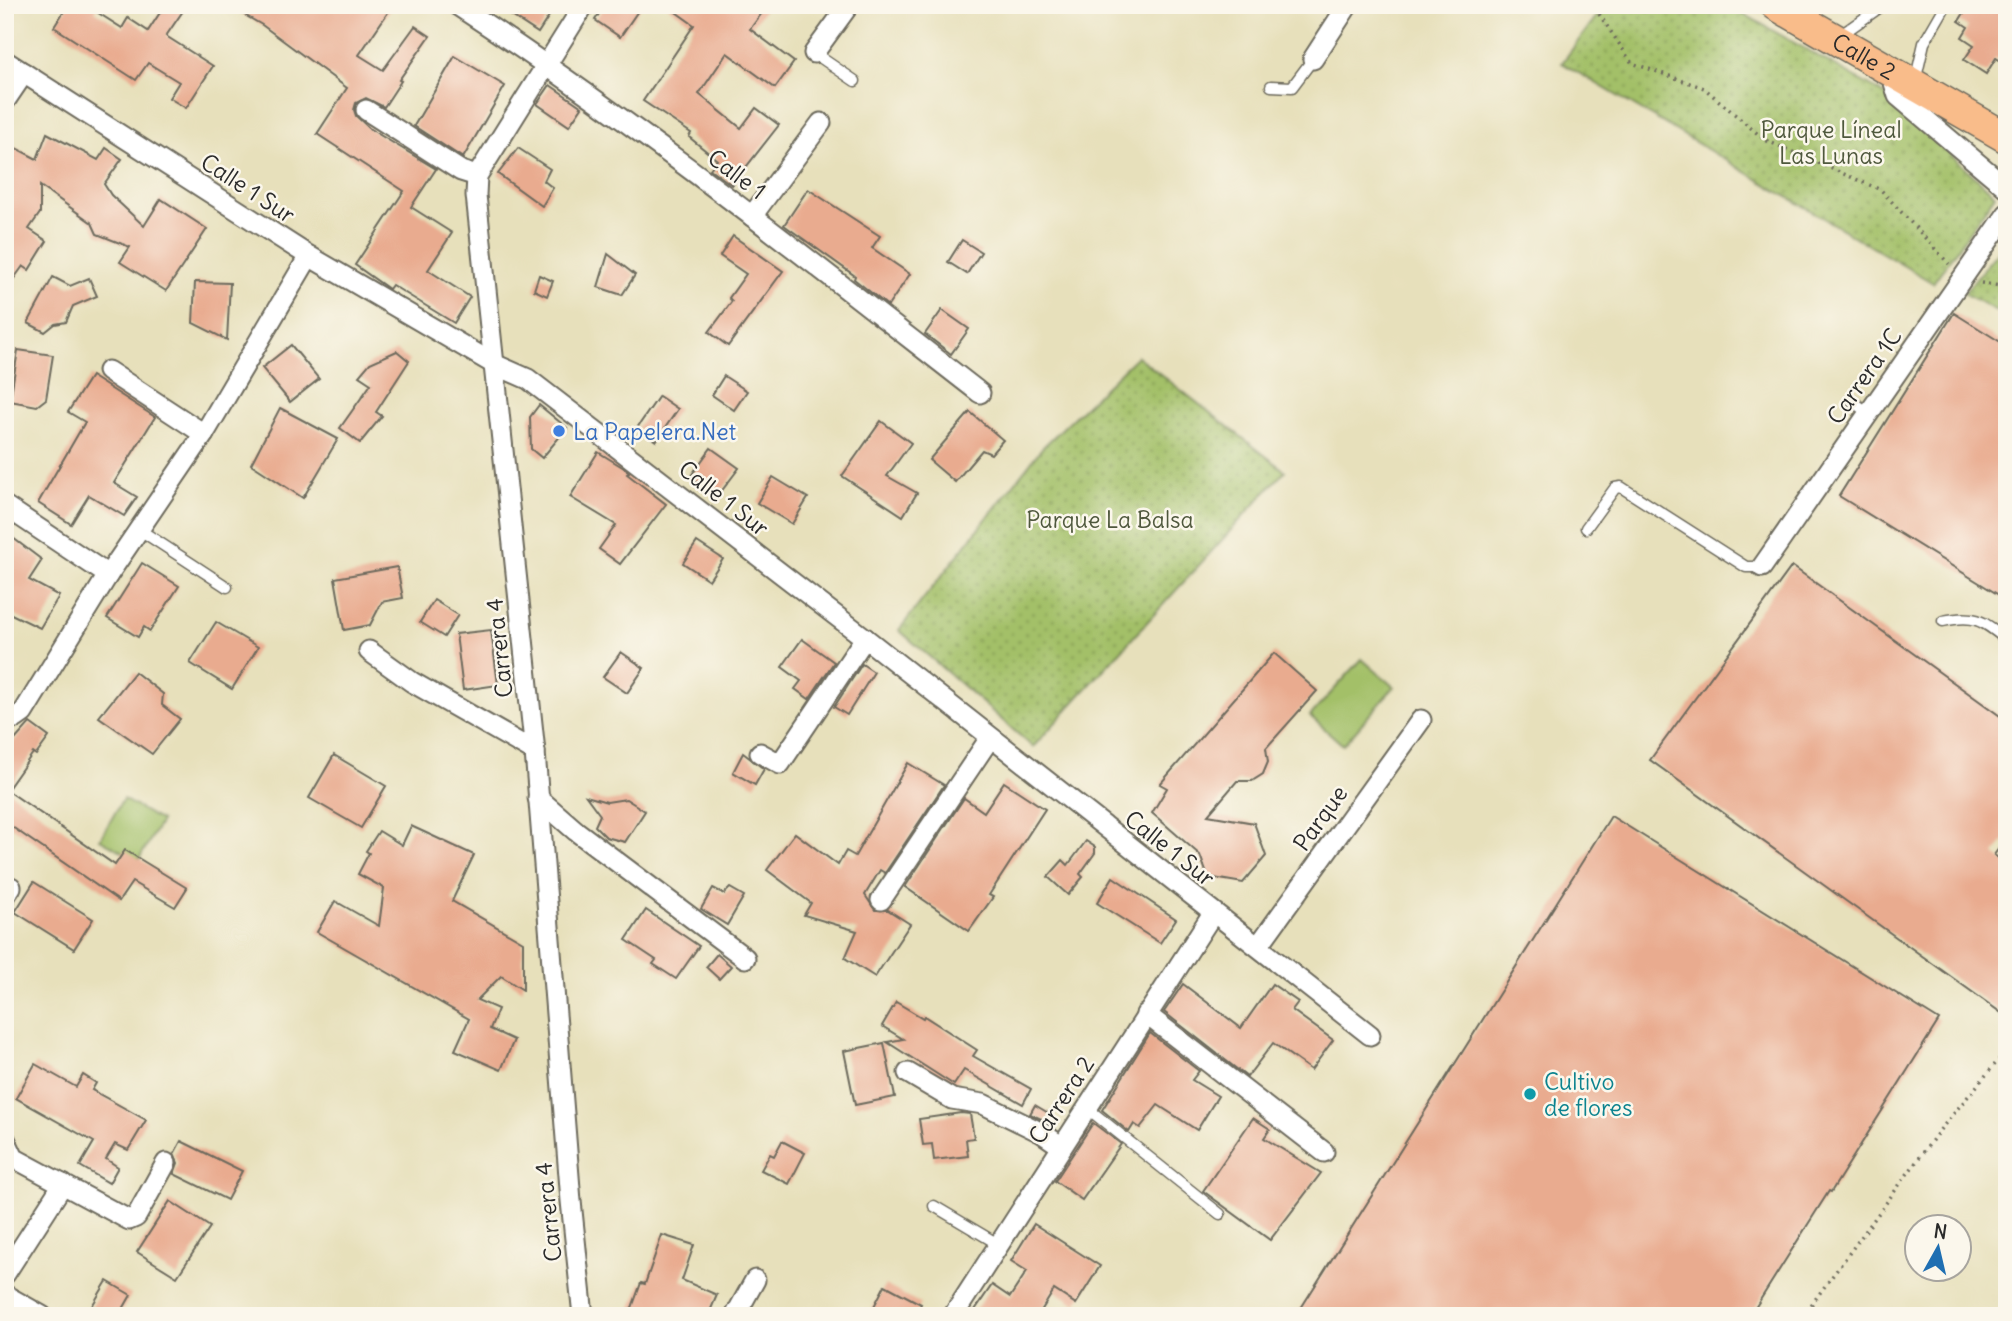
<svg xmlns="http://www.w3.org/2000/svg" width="2012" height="1321" font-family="Delius,sans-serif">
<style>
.green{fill:url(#green-dots);stroke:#67764a;stroke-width:2}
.pitch{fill:#a3c068;stroke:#67764a;stroke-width:2}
.building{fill:#e9ab8f}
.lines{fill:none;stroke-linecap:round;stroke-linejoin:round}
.service-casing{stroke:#6d6a5d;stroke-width:13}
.minor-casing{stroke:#6d6a5d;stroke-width:23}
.primary-casing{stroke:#6d6a5d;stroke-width:33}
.path{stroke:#6d6a5d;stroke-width:3.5;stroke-dasharray:2 5;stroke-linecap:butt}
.service{stroke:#fff;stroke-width:10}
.minor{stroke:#fff;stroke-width:19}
.primary{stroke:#f9bc8a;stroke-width:30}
.shop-dot{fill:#3f7fe0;stroke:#fbf7ec;stroke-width:2.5}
.culture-dot{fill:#0f9aa8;stroke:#fbf7ec;stroke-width:2.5}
.labels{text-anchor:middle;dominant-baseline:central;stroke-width:5;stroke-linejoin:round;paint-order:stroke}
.street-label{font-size:23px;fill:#2b2b2b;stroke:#fbf7ec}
.park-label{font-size:23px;fill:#4f583d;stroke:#fbf7ec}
.shop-label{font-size:23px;fill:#366cbe;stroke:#fbf7ec;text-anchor:start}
.culture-label{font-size:23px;fill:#0d838f;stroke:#fbf7ec;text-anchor:start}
</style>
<defs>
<pattern id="green-dots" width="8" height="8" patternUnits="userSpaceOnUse" patternTransform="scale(1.75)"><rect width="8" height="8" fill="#a3c068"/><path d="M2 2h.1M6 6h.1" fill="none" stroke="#859c56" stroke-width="1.8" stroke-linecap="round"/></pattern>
</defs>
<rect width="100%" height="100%" fill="#fbf7ec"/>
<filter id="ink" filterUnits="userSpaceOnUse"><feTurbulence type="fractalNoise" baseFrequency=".0143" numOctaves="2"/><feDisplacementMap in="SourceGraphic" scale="14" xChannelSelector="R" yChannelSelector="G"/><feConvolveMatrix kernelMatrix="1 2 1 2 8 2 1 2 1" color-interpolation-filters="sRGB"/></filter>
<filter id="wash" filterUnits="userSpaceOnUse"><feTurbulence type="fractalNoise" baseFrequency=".00686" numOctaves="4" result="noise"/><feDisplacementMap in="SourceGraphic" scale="28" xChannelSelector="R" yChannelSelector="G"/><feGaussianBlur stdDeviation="1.57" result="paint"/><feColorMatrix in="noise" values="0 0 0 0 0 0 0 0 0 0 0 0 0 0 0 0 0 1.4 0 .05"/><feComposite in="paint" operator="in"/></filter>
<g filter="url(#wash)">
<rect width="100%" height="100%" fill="#e7e0bb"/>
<g class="green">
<path d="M1605 5H1728L1884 94 1995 195 1933 283 1562 63Z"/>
<path d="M2007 240V317L1964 293Z"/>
<path d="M1137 356 1285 471 1033 747 899 630 1042 448Z"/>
</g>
<g class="pitch">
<path d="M1362 659 1394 687 1343 745 1310 716Z"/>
<path d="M123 799 161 821 138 861 100 839Z"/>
</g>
<g id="blocks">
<g class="building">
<path d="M68 5H98L95 11 122 28 128 18 148 31 165 5H187L166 36 213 66 186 108 169 98 179 82 148 63 136 80 54 27Z"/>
<path d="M227 5H393L359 55 383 70 415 26 430 36 399 80 401 81 384 107 366 98 356 103 354 110 356 116 370 129 436 169 411 207 452 233 428 270 470 297 454 323 392 285 389 289 355 265 404 191 317 134 347 88 262 25Z"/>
<path d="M495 5H556L538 33Z"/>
<path d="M605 5H642L620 37 595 20Z"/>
<path d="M666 5H768L750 29 794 62 775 88 727 53 699 94 741 128 756 108 779 125 732 185 710 169 717 160 689 137 691 133 643 101 694 25Z"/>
<path d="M1969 5H2007V65L1996 58 1986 74 1964 60 1974 45 1962 37 1968 27 1959 21Z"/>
<path d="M455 56 505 86 463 158 414 126Z"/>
<path d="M550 85 582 107 569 126 537 104Z"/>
<path d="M47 133 98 160 106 148 122 159 104 184 111 195 144 226 161 199 207 229 166 291 120 262 130 247 97 234 92 223 40 186V213L29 229 47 241 29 270 23 266 5 291V167L16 148 37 159Z"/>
<path d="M518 148 550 169 544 181 553 188 542 206 498 174Z"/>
<path d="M808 189 880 236 872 248 910 274 888 306 854 279 855 276 784 225Z"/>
<path d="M733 236 783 271 728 346 709 332 732 301 729 298 746 274 720 256Z"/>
<path d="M962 240 981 252 967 274 948 262Z"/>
<path d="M608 254 635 275 622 295 598 287Z"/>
<path d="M539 275 553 281 547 296 534 290Z"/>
<path d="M53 277 70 286 89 278 97 296 73 306 66 322 55 324 45 332 28 323Z"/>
<path d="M195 282 230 283 227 340 193 323Z"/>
<path d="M942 310 969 329 951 354 925 334Z"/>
<path d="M1954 313 2007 346V600L1839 496Z"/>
<path d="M291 345 319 379 290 402 262 368Z"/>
<path d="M18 350 53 355 46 399 37 406 10 401Z"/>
<path d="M397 351 409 361 376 412 382 416 360 443 340 428 371 384 359 376 370 363Z"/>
<path d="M91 376 155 417 114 483 137 497 124 516 89 495 71 524 38 503 85 422 68 412Z"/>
<path d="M724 376 747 391 734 410 712 395Z"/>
<path d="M659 396 678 409 656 441 637 428Z"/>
<path d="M539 405 567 428 542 458 531 449 530 417Z"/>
<path d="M280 408 338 439 303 498 251 464Z"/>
<path d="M970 412 1003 440 991 454 982 450 955 482 929 460Z"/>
<path d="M881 421 911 443 887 476 917 493 903 516 842 476Z"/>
<path d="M711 448 739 468 717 497 690 477Z"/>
<path d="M598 452 624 468 629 472 627 474 666 504 620 564 599 549 616 525 570 497Z"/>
<path d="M773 477 808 498 792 524 757 503Z"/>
<path d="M13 538 42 560 29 580 59 596 40 628 5 611V550Z"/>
<path d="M697 542 723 559 709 580 683 563Z"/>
<path d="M142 563 179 586 150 631 144 627 138 637 107 618Z"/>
<path d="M1792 566 2007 721V837L1994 855 2007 864V1017L1650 760Z"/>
<path d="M397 567 403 598 382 602 370 625 344 630 335 578Z"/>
<path d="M434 600 458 615 444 637 420 622Z"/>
<path d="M216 622 258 647 232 689 190 663Z"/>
<path d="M491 630 498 685 463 690 456 634Z"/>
<path d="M802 639 834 662 809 699 795 689 801 681 782 667Z"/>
<path d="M621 652 644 668 627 693 603 677Z"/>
<path d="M1274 653 1317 691 1266 748 1268 762 1263 774 1252 781H1237L1208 815 1254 823 1266 856 1243 883 1208 877 1200 855 1152 813 1167 788 1160 784Z"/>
<path d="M862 664 874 672 847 715 834 707Z"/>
<path d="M135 672 163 694 162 705 180 719 152 754 99 717Z"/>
<path d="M30 723 49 737 36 755 33 753 7 790 115 865 125 850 187 888 175 907 132 882 119 901 5 822V751Z"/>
<path d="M743 753 764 769 755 785 733 772Z"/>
<path d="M334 755 386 786 361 828 309 798Z"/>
<path d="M908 763 944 785 885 873 880 870 865 895 875 910H888L910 924 875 977 845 958 857 931 804 915 811 903 767 870 795 833 838 865 846 851 855 856Z"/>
<path d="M1004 782 1045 809 989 895 993 897 969 931 905 887 964 798 984 812Z"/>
<path d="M586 796 607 802 626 799 645 811 625 842 606 837 595 826 600 815Z"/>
<path d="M1611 816 1939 1020 1831 1192 1829 1191 1750 1316H1296Z"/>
<path d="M411 826 474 855 452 901 523 942V990L501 976 477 1000 498 1009 490 1029 514 1040 501 1070 455 1050 469 1019 317 932 335 901 379 926 384 888 358 874 369 853 366 851 379 831 402 845Z"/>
<path d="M1086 841 1095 847V853L1080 874 1083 877 1068 895 1048 877 1063 860 1068 865Z"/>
<path d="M1113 877 1176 919 1160 943 1097 903Z"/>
<path d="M34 882 93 919 74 949 15 912Z"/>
<path d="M713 888 724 894 730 888 744 896 727 925 701 909Z"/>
<path d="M646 910 699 946 676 979 653 964 656 960 626 940Z"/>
<path d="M717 954 731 966 719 979 706 967Z"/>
<path d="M1183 984 1241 1028 1272 984 1298 1002 1292 1010 1333 1040 1311 1070 1273 1043 1247 1077 1164 1012Z"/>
<path d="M896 1002 923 1018 924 1016 977 1050 973 1056 1031 1089 1023 1104 964 1070 954 1085 887 1042 903 1039 882 1026Z"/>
<path d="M1150 1033 1199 1071 1192 1080 1218 1096 1197 1130 1158 1105 1140 1128 1134 1124 1129 1132 1102 1110Z"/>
<path d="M884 1043 895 1097 855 1105 844 1051Z"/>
<path d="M35 1064 76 1087 83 1075 96 1083 92 1090 146 1120 128 1150 115 1144 106 1159 118 1167 109 1183 80 1166 94 1142 16 1098Z"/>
<path d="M1035 1105 1050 1114 1046 1121 1030 1114Z"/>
<path d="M961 1113 970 1114 974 1138 966 1139 968 1156 934 1160 932 1144 923 1145 919 1119Z"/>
<path d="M1253 1118 1270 1129 1264 1138 1321 1173 1270 1240 1203 1191Z"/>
<path d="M1093 1123 1121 1144 1082 1200 1055 1181Z"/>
<path d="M181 1141 242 1171 227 1200 174 1174 178 1163 174 1154Z"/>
<path d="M782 1141 805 1153 789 1184 761 1170 770 1154 774 1156Z"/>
<path d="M170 1201 210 1227 177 1277 137 1252Z"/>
<path d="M1034 1224 1100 1266 1076 1304 1054 1290 1038 1316H971L992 1285 1010 1297 1027 1271 1011 1261Z"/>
<path d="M662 1235 694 1245 682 1280 717 1295 708 1316H629L641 1283 645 1284Z"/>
<path d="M107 1281 131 1295 119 1316H86Z"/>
<path d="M885 1285 921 1304 915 1316H869Z"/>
</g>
</g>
</g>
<g filter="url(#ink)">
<use href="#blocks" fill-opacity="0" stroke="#6d6a5d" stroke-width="2"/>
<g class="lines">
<g class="service-casing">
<g id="service">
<path d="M1838 37 1883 5"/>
<path d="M814 53 855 81"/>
<path d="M1915 82 1924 43 1946 5"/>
<path d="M1271 86 1292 87 1313 59"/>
<path d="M1851 400 1868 413"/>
<path d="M1586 528 1615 488 1621 487 1746 567H1762"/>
<path d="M140 530 227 587"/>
<path d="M1943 621C1975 614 1982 620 2007 640"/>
<path d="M1087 1108 1220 1214"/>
<path d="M934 1206 998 1244"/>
</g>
</g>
<g class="minor-casing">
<g id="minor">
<path d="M457 5C639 124 809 260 980 393"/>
<path d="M814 53 849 5"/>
<path d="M1313 59 1348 5"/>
<path d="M5 61 309 256 494 364 528 379 865 638 1370 1035"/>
<path d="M1891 73 1898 96 2007 188"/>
<path d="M5 101 24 73"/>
<path d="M366 110 461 171 477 176"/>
<path d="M752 216 821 123"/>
<path d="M108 371 204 434"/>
<path d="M5 506 108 575"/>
<path d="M1762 567 2007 214"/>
<path d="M369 651 412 682 535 752"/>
<path d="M5 713 16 718 23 713 108 575 204 434 309 256"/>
<path d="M760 753 780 764 865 638"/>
<path d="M538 798 576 831 745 958"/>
<path d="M5 896 11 887"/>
<path d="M881 900 990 738"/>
<path d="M1259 945 1421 720"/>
<path d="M1146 1014 1324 1152"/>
<path d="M908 1073 952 1099 983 1104 1042 1133 1061 1146"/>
<path d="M5 1139 14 1158 129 1220 136 1217 166 1163"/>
<path d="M5 1274 63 1184"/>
<path d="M5 1295 42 1316"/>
<path d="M583 1316 571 1201 535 752 476 195 477 176 584 5"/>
<path d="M735 1316 755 1280"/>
<path d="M953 1316 1213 913"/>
</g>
</g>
<g class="primary-casing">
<g id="primary">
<path id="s1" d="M1776 5 2007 138"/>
</g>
</g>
<g class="path">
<path d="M1599 14 1632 63 1704 88 1765 140 1881 190 1949 264"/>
<path d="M1981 283 2007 287"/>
<path d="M1803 1316 1939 1131 2007 1050"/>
</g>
<use href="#service" class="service"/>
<use href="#minor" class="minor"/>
<use href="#primary" class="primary"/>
</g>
</g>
<circle class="shop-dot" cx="559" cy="431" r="7"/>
<circle class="culture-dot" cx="1530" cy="1094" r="7"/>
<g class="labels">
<g class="street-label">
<text stroke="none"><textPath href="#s1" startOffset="102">Calle 2</textPath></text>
<text transform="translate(737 174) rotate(37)">Calle 1</text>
<text transform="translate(248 188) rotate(33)">Calle 1 Sur</text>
<text transform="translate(1864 376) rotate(-55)">Carrera 1C</text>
<text transform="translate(724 498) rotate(38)">Calle 1 Sur</text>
<text transform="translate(499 648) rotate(-96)">Carrera 4</text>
<text transform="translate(1320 818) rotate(-54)">Parque</text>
<text transform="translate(1170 848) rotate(38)">Calle 1 Sur</text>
<text transform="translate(1061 1100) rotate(-57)">Carrera 2</text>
<text transform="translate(548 1212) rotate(-96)">Carrera 4</text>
</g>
<g class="park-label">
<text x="1831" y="129">Parque Líneal<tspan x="1831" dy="26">Las Lunas</tspan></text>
<text x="1110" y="519">Parque La Balsa</text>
</g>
<g class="shop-label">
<text x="573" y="431">La Papelera.Net</text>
</g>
<g class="culture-label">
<text x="1544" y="1081">Cultivo<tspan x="1544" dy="26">de flores</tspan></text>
</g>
</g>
<rect width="2012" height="1321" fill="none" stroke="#fbf7ec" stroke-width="28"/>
<g transform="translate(1938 1248) rotate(8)"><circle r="33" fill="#fbf7ec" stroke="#a8a59f" stroke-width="2"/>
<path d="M0-5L12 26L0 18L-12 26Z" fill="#1f6fb2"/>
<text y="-10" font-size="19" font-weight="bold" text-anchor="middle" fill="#2b2b2b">N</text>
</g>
</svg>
